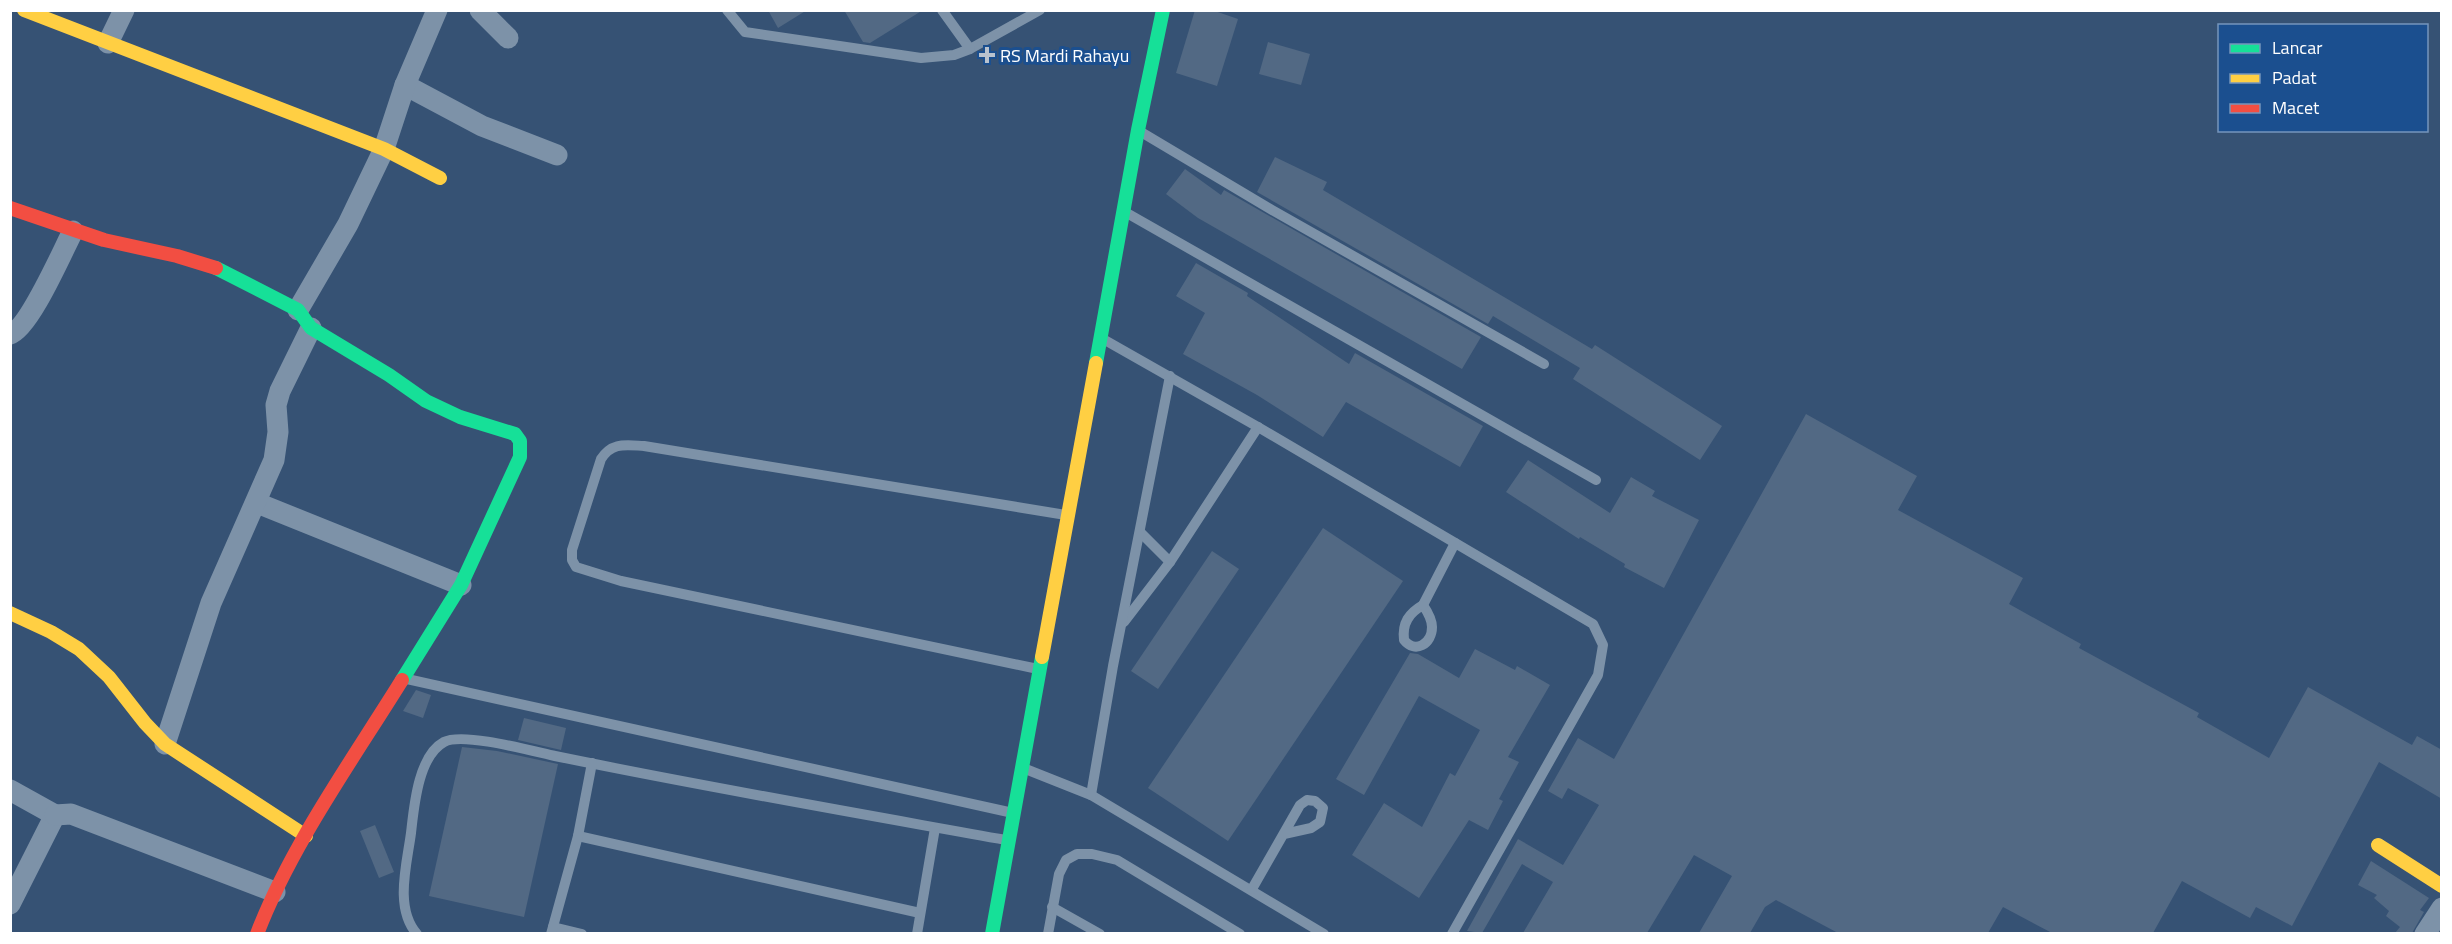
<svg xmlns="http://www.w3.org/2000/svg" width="2452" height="944" font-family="'Titillium Web',sans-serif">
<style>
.building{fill:#526984}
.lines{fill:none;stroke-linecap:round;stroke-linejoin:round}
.lane{stroke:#7d92a8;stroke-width:10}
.street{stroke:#7d92a8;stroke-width:21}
.fast{stroke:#16e098;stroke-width:14}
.slow{stroke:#ffcf43;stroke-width:14}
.jam{stroke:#f24e42;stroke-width:14}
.poi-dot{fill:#b9c2ce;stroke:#1b4f8f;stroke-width:2}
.labels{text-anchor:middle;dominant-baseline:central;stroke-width:6;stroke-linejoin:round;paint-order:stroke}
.poi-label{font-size:18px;fill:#fff;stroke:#1b4f8f;text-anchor:start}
</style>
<rect width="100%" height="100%" fill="#365274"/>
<g class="building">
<path d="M768 10H807L778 28Z"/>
<path d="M844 10H923L870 43 863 42Z"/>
<path d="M1195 10H1212L1238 19 1217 86 1176 73Z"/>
<path d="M1268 42 1310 54 1301 85 1259 74Z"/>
<path d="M1275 157 1327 182 1323 190 1592 349 1595 345 1722 426 1700 460 1573 379 1580 368 1493 316 1488 324 1257 192Z"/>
<path d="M1185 169 1221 195 1224 190 1481 337 1462 369 1198 218 1166 194Z"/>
<path d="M1196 263 1248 293 1247 296 1349 364 1355 353 1483 426 1460 467 1346 402 1323 437 1257 395 1183 354 1205 313 1176 296Z"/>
<path d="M1806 414 1917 476 1898 510 2023 578 2009 604 2081 644 2079 648 2199 713 2197 717 2269 758 2308 687 2412 745 2417 736 2442 750V799L2379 762 2292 926 2256 907 2250 918 2182 881 2153 933H2052L2003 907 1988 933H1838L1776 900 1765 907 1750 933H1699L1732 876 1694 855 1647 933H1523L1553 882 1522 864 1482 933 1467 931 1518 839 1563 865 1599 805 1568 788 1562 799 1548 791 1578 738 1614 759Z"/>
<path d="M1528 460 1610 513 1631 477 1655 491 1652 496 1699 520 1664 588 1624 567 1625 564 1580 537 1579 539 1506 492Z"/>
<path d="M1323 528 1403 581 1228 841 1148 788Z"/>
<path d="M1212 551 1239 569 1158 689 1131 671Z"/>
<path d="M1475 649 1515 670 1517 666 1550 685 1508 757 1519 762 1499 799 1503 801 1488 830 1469 820 1419 898 1352 855 1384 803 1422 827 1450 773 1455 776 1480 730 1419 696 1364 795 1336 779 1410 653 1418 654 1459 678Z"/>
<path d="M416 690 431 695 423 718 403 711Z"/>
<path d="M524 718 566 728 561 750 518 740Z"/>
<path d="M462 747 497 751 558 764 524 917 429 896Z"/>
<path d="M375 825 394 872 379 878 360 831Z"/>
<path d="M2371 861 2429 898 2420 910 2424 912 2412 933H2395L2400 927 2386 916 2389 911 2374 898 2377 895 2358 885Z"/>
</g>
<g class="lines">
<g class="lane">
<path d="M727 10 745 32 921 58 954 55 970 49 1040 10"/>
<path d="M942 10 970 49"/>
<path d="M1141 132 1272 210 1544 364"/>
<path d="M1125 212 1596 480"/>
<path d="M1103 339 1258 427 1593 624 1603 645 1598 675 1452 934"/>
<path d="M1140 532 1170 562"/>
<path d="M1423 605C1427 611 1432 619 1432 627 1432 644 1415 654 1404 640 1402 623 1409 613 1423 605Z"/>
<path d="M1423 605 1455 543"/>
<path d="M1124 622 1170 562 1258 427"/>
<path d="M1038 669 621 581 576 567 572 560V550L601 459C612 442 625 445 644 446L1066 515"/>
<path d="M407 679 1013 813"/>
<path d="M1023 768 1091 795 1324 934"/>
<path d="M1091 795 1113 666 1170 376"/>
<path d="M578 836 920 913"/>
<path d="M1252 889 1300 805 1307 800 1315 801 1323 808 1320 822 1311 828 1284 834"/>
<path d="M1052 907 1100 934"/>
<path d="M553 927 582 934"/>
<path d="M417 934C394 908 407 864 411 833 414 807 418 756 444 742 463 732 532 751 555 756 705 787 856 813 1006 840"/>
<path d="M551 934 578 836 592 763"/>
<path d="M917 934 935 828"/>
<path d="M1048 934 1059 874 1066 860 1077 854H1092L1117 860 1240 934"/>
</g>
<g class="street">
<path d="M480 10 508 38"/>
<path d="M108 43 124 10"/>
<path d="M405 85 482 126 557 155"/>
<path d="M298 310 348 224 384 149 405 85 437 10"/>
<path d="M10 334C29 329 63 250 73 231"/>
<path d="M257 503 461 585"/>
<path d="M165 744 211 603 274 460 278 432 276 405 280 391 311 328"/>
<path d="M10 790 55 815 10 904"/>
<path d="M55 815 71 814 275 892"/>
<path d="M2425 934 2442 908"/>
</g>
<g class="fast">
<path d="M216 268 298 310 311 328 389 375 426 401 460 417 515 434 520 441V457L461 585 402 680"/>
<path d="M1096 363 1138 130 1163 10"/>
<path d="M992 934 1042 657"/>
</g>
<g class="slow">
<path d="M24 10 384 149 440 178"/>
<path d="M10 613 51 632 79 649 109 677 145 723 165 744 306 836"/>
<path d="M1042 657 1096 363"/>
<path d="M2378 845 2442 886"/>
</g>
<g class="jam">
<path d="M10 208 104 240 177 256 216 268"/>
<path d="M257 934C290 847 353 759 402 680"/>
</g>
</g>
<path class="poi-dot" d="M984 46h6v6h6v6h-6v6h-6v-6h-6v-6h6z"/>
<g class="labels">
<g class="poi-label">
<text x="1000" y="55">RS Mardi Rahayu</text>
</g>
</g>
<rect width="2452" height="944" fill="none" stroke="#ffffff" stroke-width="24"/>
<rect x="2218" y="24" width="210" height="108" fill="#1b4f8f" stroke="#7695bc" stroke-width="1.5"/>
<rect x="2230" y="44" width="30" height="9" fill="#16e098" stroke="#7695bc" stroke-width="1.5"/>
<text x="2272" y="54" font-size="18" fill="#ffffff">Lancar</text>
<rect x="2230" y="74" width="30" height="9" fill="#ffcf43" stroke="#7695bc" stroke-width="1.5"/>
<text x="2272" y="84" font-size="18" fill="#ffffff">Padat</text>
<rect x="2230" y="104" width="30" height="9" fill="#f24e42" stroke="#7695bc" stroke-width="1.5"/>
<text x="2272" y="114" font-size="18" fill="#ffffff">Macet</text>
</svg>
